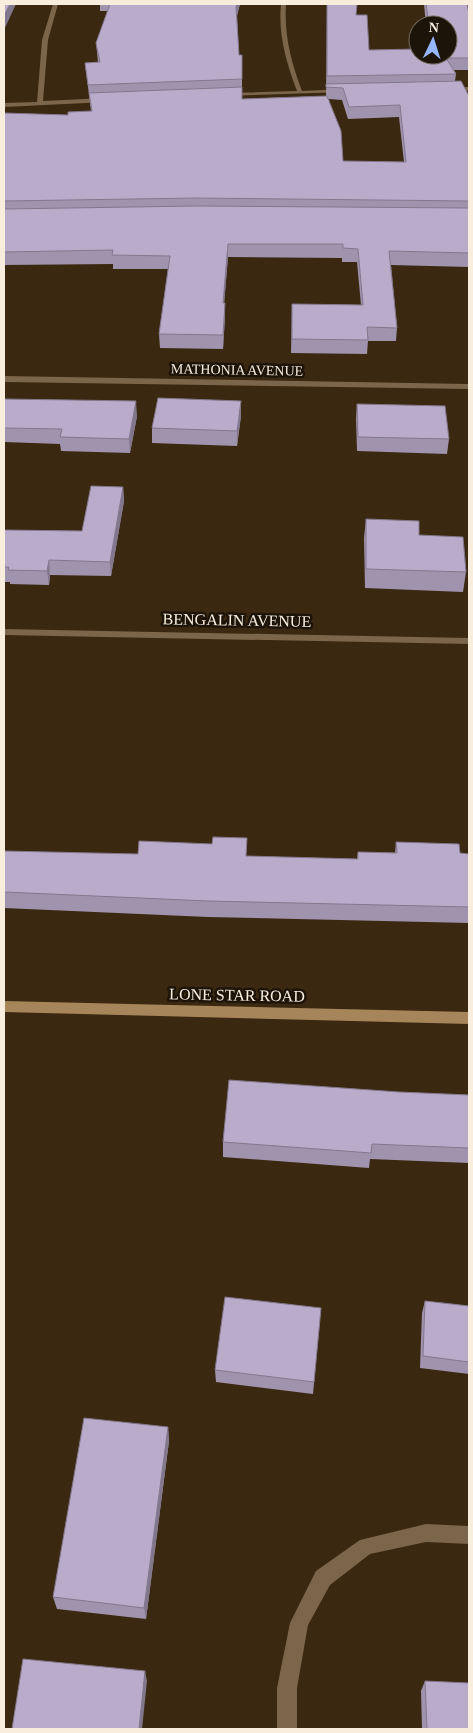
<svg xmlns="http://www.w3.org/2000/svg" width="473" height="1733" font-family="Georgia,serif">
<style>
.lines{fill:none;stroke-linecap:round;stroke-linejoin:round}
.street{fill:#7b654b;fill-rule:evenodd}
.secondary{fill:#a7855a;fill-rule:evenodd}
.wall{fill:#a093ae;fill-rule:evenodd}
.shaded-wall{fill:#82788d}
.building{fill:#baabca;stroke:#82788d}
.labels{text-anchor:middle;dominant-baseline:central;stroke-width:5;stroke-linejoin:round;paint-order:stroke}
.far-street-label{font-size:14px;fill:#f9edde;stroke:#1c1309}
.street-label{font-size:16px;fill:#f9edde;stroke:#1c1309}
</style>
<rect width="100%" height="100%" fill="#3b2810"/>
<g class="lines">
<g class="street">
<path d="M53 4H58L48 40 43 101 106 98 109 100 106 102 4 107V103L37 102 42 40Z"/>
<path d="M281 4H286C284 35 291 62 302 91L343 89 345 92 224 96 226 93 297 91C286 62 278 34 281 4Z"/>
<path d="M469 87V91H448L445 89 448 87Z"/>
<path d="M4 376 469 384V389L4 382Z"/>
<path d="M4 629 469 638V644L4 635Z"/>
<path d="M426 1524 469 1526V1544L426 1542 370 1554 330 1585 308 1625 297 1688V1729H277V1688L290 1623 316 1571 360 1540Z"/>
</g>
<path class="secondary" d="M4 1001 469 1012V1024L4 1012Z"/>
</g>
<g class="wall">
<path d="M100 4H240L237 16 239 55H242V99L326 96 327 4 356 15 369 50 448 55V25H426L424 4H467L469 14V70H454L456 74 455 81 469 96V267L391 265 397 328 396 341H368L367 354 291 353 292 304 361 305 357 262H342V258L228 257 224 303 225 317 223 349 160 348 159 334 168 269H113V264L4 265V113L68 115 91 111 85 63 98 62 96 43 108 11H100ZM329 99 342 100 348 119 399 117 404 162 343 161Z"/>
<path d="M4 399 137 416 130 453 61 451 60 444 4 442Z"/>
<path d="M357 404 449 439 447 454 357 451 356 419Z"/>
<path d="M241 416 237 446 152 443V428Z"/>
<path d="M123 487 124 501 111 576 50 575 49 585 10 584V582H4V530L82 531Z"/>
<path d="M366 519 419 535 466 572 463 592 365 588 364 538Z"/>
<path d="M396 842 460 853 469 854V923L208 917 4 908V851L69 853 247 856 357 859 358 852 395 853Z"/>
<path d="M399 1092 469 1095V1163L370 1159 369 1168 223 1157V1142Z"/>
<path d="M425 1301 469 1306V1374L420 1368 422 1313Z"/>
<path d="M321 1308 313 1394 216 1382 215 1370Z"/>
<path d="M168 1427 169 1441 146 1619 57 1609 53 1597Z"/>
<path d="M425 1681 469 1729H422L421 1691Z"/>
</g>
<g class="shaded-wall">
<path d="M10 4H16L4 30V16Z"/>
<path d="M237 4H240L236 18V7Z"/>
<path d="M228 244V257L223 317V303Z"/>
<path d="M225 303V317L223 349V335Z"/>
<path d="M136 401 137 416 130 453 129 439Z"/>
<path d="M241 401V416L237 446V431Z"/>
<path d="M123 487 124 501 111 576 110 562Z"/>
<path d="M49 560 50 575 49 585 47 571Z"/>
<path d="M168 1427 169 1441 146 1619 144 1608Z"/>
<path d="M145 1671 147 1681 142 1729H139Z"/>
</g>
<g class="building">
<path d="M4 4H10L4 16Z"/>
<path d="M110 4H237L236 7 239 55H242V79L88 85 85 63 100 62 96 43Z"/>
<path d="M327 4H357L356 15H367L369 50 418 49V55H448V25H429L426 4H467L469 14V58H446L456 74 327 76Z"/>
<path d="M461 81 469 96V201L196 198 4 201V113L68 115V112L92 111 89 93 242 87V99L327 96 341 131 343 161 406 162 400 105 349 107 343 88 326 87V84Z"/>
<path d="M196 206 469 208V253L389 251 397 328 367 327 368 340 292 339V304L363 305 358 249 343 248V244H228L223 303H225L223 335 159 334 170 256 112 255 113 250 4 252V209Z"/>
<path d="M158 398 241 401 237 431 152 428Z"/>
<path d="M4 399 136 401 129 439 60 437 62 429 4 428Z"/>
<path d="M357 404 445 406 449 439 358 437Z"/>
<path d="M91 486 123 487 110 562 49 560 47 571 8 570 9 567H4V530L82 531Z"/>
<path d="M366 519 419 521V535L463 537 466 572 366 569Z"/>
<path d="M213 837 247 838 246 856 358 859V852L397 853 396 842 459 844 460 853 469 854V907L208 901 4 892V851L138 854 139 841 212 844Z"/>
<path d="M229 1080 399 1092 469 1095V1148L372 1144 371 1153 223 1142Z"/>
<path d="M225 1297 321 1308 314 1382 215 1370Z"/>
<path d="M425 1301 469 1306V1362L423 1356Z"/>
<path d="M84 1418 168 1427 144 1608 53 1597Z"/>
<path d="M23 1659 145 1671 139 1729H12Z"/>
<path d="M425 1681 469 1683V1729H427Z"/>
</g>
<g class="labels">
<g class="far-street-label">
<text transform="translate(237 370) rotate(1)">MATHONIA AVENUE</text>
</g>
<g class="street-label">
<text transform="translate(237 620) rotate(1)">BENGALIN AVENUE</text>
<text transform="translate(237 995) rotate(1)">LONE STAR ROAD</text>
</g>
</g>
<rect width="473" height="1733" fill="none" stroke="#f9edde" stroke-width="10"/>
<g transform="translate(433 40) rotate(4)"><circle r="24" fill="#1c1309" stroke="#746a5e"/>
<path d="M0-4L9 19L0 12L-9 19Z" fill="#95b6fd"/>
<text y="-8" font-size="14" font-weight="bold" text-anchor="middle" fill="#f9edde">N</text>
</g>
</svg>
